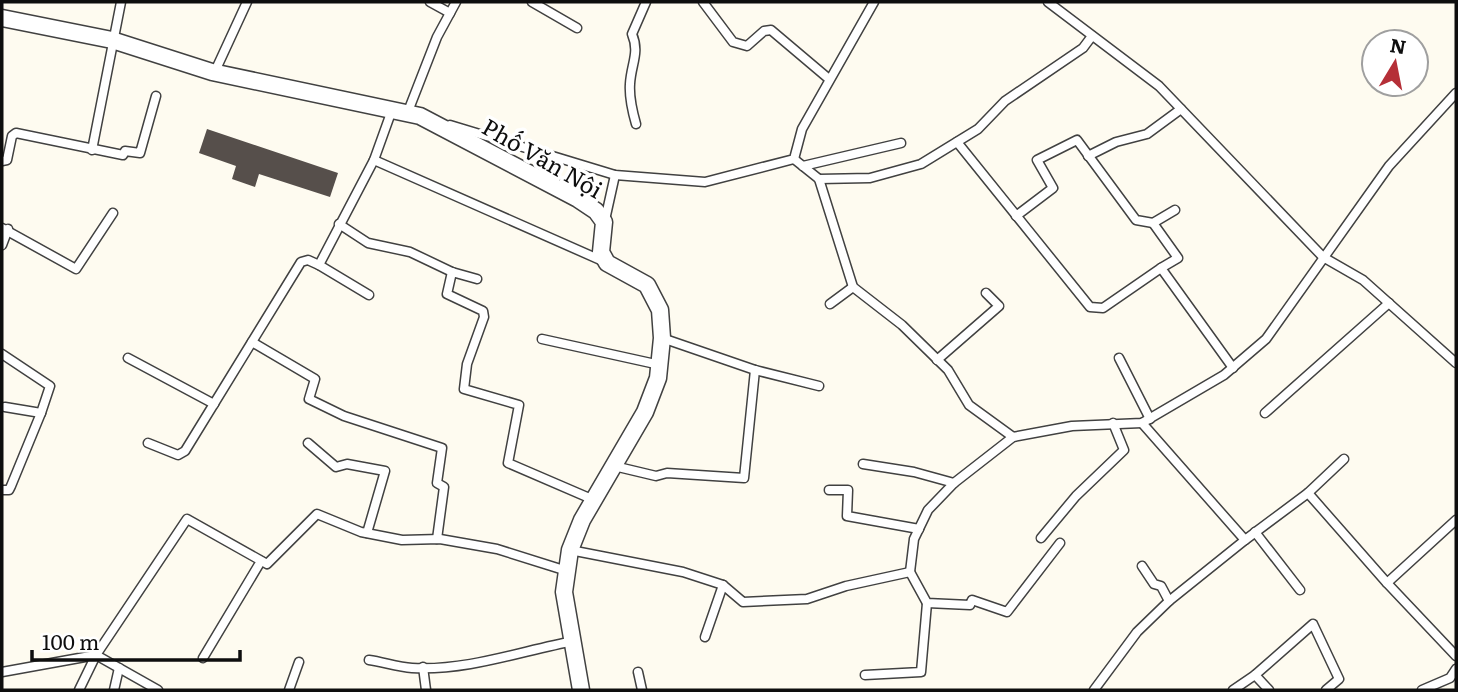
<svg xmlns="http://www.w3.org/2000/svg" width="1458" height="692" font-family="Literata,serif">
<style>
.building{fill:#564f4b}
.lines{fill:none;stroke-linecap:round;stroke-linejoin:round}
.lane-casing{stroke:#414141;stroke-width:11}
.street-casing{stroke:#414141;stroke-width:19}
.lane{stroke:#fff;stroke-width:8}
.street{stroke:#fff;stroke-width:16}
.labels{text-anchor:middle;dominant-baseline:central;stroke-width:7;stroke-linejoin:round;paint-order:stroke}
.street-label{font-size:23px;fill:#0e0e0e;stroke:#fff}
</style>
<rect width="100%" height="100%" fill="#fefbf0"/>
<path class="building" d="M207 129 338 173 330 197 259 174 255 187 232 179 236 166 199 153Z"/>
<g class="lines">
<g class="lane-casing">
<g id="lane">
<path d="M430 2 450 13"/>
<path d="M532 2 577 28"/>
<path d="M703 2 733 42 747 46 764 31 771 30 829 79"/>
<path d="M1048 2 1159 86 1323 257 1363 280 1456 363"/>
<path d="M217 67 247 2"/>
<path d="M407 114 437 37 456 2"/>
<path d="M636 124C632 110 629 98 630 84 631 64 640 53 632 34L646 2"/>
<path d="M450 125 615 175 705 182 794 159 802 129 874 2"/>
<path d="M957 142 1090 307 1103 308 1161 268"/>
<path d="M92 150 121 2"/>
<path d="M1088 156 1116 142 1147 134 1181 109"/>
<path d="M794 159 819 179 853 287 902 325 948 370 969 405 1013 437"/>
<path d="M374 160 605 262"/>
<path d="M2 161 7 160 12 136 16 133 123 155 125 151 140 153 156 96"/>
<path d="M803 166 901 143"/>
<path d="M819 179 870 178 921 164 978 129 1005 101 1083 48 1092 36"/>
<path d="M1016 216 1053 188 1037 160 1077 140 1136 220 1153 223 1175 210"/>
<path d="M605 220 615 175"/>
<path d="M1153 223 1178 258 1161 268 1233 368"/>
<path d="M339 224 368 243 410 252 452 272 477 279"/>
<path d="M2 228 76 269 113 213"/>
<path d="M2 245 8 229"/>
<path d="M319 265 369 295"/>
<path d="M452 272 447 294 483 311 484 317 467 364 464 389 519 405 508 463 594 500"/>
<path d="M830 304 853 287"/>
<path d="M662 338 755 370 819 386"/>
<path d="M542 339 660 365"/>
<path d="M252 342 315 379 309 399 344 416 442 448 437 483 444 487 437 539"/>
<path d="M2 354 50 386 41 413 5 407"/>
<path d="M128 358 214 404"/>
<path d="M1119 358 1150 419"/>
<path d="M937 360 999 306 986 293"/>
<path d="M1265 413 1389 303"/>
<path d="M148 443 178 455 185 451 301 262 308 260 319 265 374 160 392 110"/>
<path d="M308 443 336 467 347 464 385 471 367 533"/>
<path d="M863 464 914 472 954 483"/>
<path d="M614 466 656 476 667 473 744 478 755 370"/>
<path d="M2 490H9L11 486 41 413"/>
<path d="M829 490H848L847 516 919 529"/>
<path d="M1308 493 1387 583 1456 656"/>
<path d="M1255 532 1300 590"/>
<path d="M1041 538 1076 496 1124 450 1113 423"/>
<path d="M1245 540 1308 493 1344 459"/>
<path d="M570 550 683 572 723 585 743 602 807 599 846 586 910 572 927 603 970 605 972 600 1007 612 1060 543"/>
<path d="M1142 566 1154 584 1161 586 1169 601"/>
<path d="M910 572 914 539 928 510 954 483 1013 437 1072 426 1142 423 1224 375 1266 339 1389 166 1456 93"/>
<path d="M1387 583 1456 520"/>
<path d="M705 637 723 585"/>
<path d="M203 658 261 561"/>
<path d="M369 660C383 662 398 667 412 668 468 671 521 651 574 641"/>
<path d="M423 667 426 690"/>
<path d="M2 672 96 655 158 690"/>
<path d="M638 672 642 690"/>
<path d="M865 675 921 672 927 603"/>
<path d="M1255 675 1269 690"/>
<path d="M79 690 96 655 187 519 267 564 317 514 361 532 402 540 440 539 497 549 567 571"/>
<path d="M114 690 119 668"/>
<path d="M289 690 299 662"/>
<path d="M1094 690 1137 632 1169 601 1245 540 1142 423"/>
<path d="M1233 690 1255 675 1313 624 1339 679 1326 690"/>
<path d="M1422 690 1450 678 1456 669"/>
</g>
</g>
<g class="street-casing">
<path id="street" d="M2 18 112 40 212 72 420 116 578 199 596 211 604 222 601 252 607 263 647 285 660 310 662 338 658 378 645 412 582 520 570 550 564 592 581 690"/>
</g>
<use href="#lane" class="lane"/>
<use href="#street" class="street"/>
</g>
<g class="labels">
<g class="street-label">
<text transform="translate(543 157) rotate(30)">Phố Văn Nội</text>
</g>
</g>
<rect width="1458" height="692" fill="none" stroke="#0e0e0e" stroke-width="7"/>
<g transform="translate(1395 63) rotate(10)"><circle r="33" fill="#ffffff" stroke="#9f9f9f" stroke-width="2"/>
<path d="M0-5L12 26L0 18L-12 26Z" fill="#b52f37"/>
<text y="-10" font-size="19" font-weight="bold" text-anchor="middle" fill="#0e0e0e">N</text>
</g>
<path d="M32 650v10h208v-10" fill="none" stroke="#0e0e0e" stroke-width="3.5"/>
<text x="42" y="650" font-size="21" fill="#0e0e0e" stroke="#ffffff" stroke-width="5" paint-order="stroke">100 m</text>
</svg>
